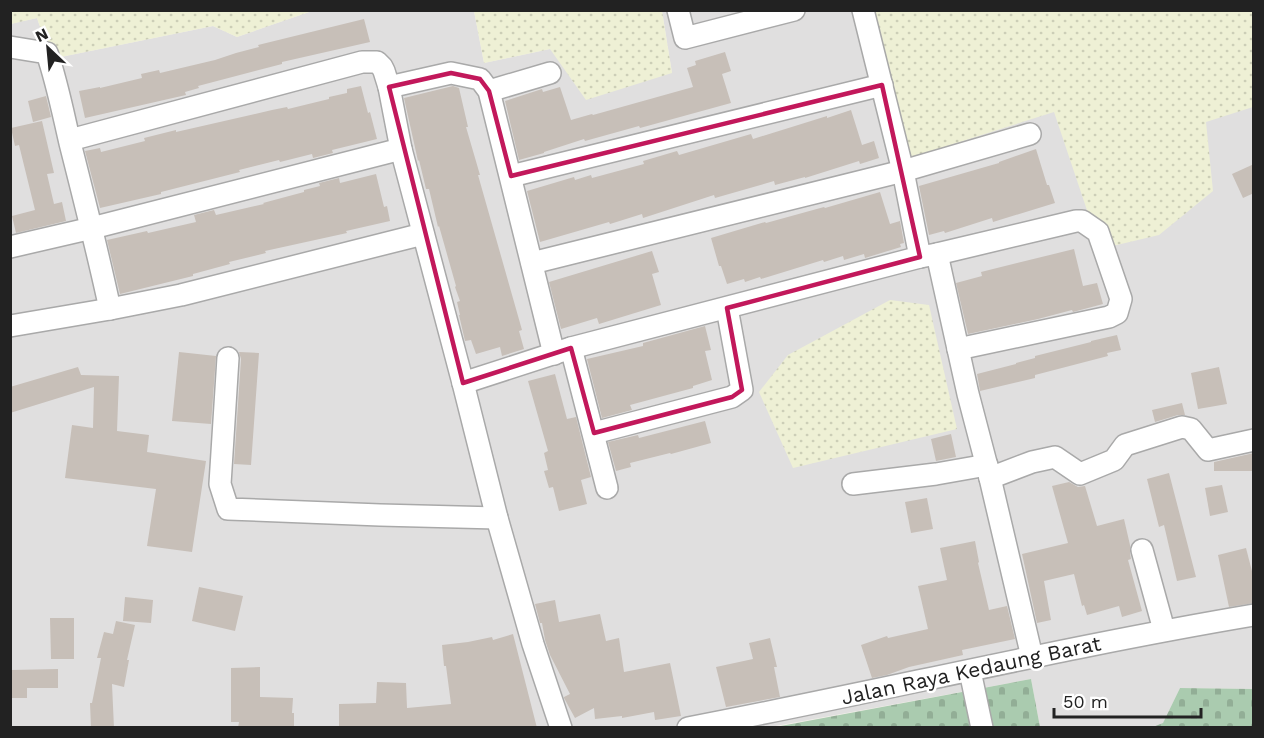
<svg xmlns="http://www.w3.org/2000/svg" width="1264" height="738" font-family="'Work Sans',sans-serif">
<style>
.residential{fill:#e0dfdf}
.farmland{fill:url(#farmland-dots)}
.cemetery{fill:url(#cemetery-stones)}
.building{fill:#c7bfb8}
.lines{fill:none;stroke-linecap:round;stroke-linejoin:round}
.minor-casing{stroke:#a9a9a9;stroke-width:24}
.minor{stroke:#fff;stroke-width:21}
.marked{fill:none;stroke:#c2185b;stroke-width:4.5;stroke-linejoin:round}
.labels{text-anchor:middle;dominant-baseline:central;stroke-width:5;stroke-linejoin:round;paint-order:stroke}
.street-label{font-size:21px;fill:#222;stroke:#fff}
</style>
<defs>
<pattern id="farmland-dots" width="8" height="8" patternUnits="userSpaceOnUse" patternTransform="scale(1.5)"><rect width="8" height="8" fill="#eef0d5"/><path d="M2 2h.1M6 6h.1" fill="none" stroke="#ccceb7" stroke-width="1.8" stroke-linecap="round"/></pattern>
<pattern id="cemetery-stones" width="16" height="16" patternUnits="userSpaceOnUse" patternTransform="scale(1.5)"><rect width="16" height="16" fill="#aacbaf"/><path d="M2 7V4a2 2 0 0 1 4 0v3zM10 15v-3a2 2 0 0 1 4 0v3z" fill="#92ae96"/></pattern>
</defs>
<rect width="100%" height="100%" fill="#f2efe9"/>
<path class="residential" d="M312 11H474L484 63 550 49 672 73 662 11H1253V689L1180 688 1163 724 1153 728 1040 727 1031 679 770 727H11L10 24 37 18 51 59 213 26 237 37Z"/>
<g class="farmland">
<path d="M10 11H312L237 37 213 26 51 59 37 18 11 24Z"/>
<path d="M474 11H662L672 73 586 100 550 49 484 63Z"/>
<path d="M871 11H1253V107L1206 122 1213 191 1159 235 1100 249 1054 112 906 159Z"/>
<path d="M890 300 929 305 957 429 793 468 759 392 788 355Z"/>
</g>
<g class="cemetery">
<path d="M1031 679 1040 727 770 728Z"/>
<path d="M1180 688 1253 689V727H1153L1163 723Z"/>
</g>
<g class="building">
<path d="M364 19 370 42 282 62V64L198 86 199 88 185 92 186 95 85 118 79 91 100 87V88L142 78 141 74 159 70 160 73 215 60 236 53 259 47 258 45Z"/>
<path d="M725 52 731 71 722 74 731 103 640 128 639 126 585 141 584 139 544 152V153L519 160 505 101 542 89 543 92 560 87 571 120 592 114 593 115 693 87 687 68 696 65 695 61Z"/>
<path d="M361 86 368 113 370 112 377 139 332 150 333 153 313 158 312 154 280 162 279 160 239 170 240 172 161 192V194L100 208 85 151 100 148 101 152 145 141 144 138 176 130V132L272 110 287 107 288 109 329 99V97L347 93V89Z"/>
<path d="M453 86 459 88 468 127H466L480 175H478L522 330 519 331 524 349 502 356 500 347 476 354 471 340 465 341 459 315H460L457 302 460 301 455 287 456 286 439 226 438 227 429 189H426L419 160 418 161 404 98Z"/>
<path d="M46 96 51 117 33 122 28 101Z"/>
<path d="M851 110 862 145 874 141 879 158 860 164 859 161 805 178V177L775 185 774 181 715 198 714 195 643 218 642 214 610 224 609 222 540 242 527 191 574 177 575 180 591 175 592 178 644 164 643 161 677 151 679 155 751 134 753 139 827 116V118Z"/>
<path d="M42 121 54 173 47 174 54 204 62 202 66 221 16 233 12 216 35 210 19 145 15 146 11 128Z"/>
<path d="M1036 149 1047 185H1049L1055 203 993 222 992 218 945 233 944 231 929 235 919 186 999 163V162Z"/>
<path d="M1254 164V193L1243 198 1232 174Z"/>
<path d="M376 174 384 207 387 206 390 221 346 231 347 233 265 251 266 253 229 262 230 264 193 274V276L120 294 107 240 147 231 148 233 196 222 194 215 214 210 216 215 264 204 263 203 304 192V190L320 186 319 183 339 178 340 183Z"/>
<path d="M880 192 890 224 900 221 904 243 900 244 901 247 865 258 864 254 844 260 843 256 824 262 823 260 761 279 760 277 745 282 744 279 727 284 721 266H719L711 238 765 222 766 223 824 207 825 208Z"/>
<path d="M1074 249 1083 286 1097 283 1103 304 1073 312 1072 310 1038 319 968 334 956 283 982 276 981 272Z"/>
<path d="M652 251 659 272 652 274 661 305 599 324 597 318 561 329 549 282Z"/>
<path d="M705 326 711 350 705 351 712 380 693 386V388L630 405 632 410 602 418 587 359 643 346V343Z"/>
<path d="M1117 335 1121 350 1107 353 1108 356 1035 375V378L980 391 977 374 1016 364V363L1035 358V356L1091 342V341Z"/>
<path d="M179 352 216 356 211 424 172 421Z"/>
<path d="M239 352 259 353 251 465 234 464 241 359Z"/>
<path d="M78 367 81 375 119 376 117 431 149 435 147 452 206 461 192 552 147 546 156 489 65 478 72 425 93 428 94 387 10 413V387Z"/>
<path d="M1219 367 1227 404 1198 409 1191 373Z"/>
<path d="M555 374 567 419 576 417 591 477 581 480 587 504 559 511 553 487 549 488 544 471 548 470 544 453 548 451 528 381Z"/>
<path d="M1182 403 1185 415H1178L1155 422 1152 410Z"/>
<path d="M705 421 711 443 671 454 670 453 630 463 631 467 616 471 608 442 638 435 639 438Z"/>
<path d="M951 434 956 457 936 461 931 439Z"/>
<path d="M1254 453V471H1214V462Z"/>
<path d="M1169 473 1196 577 1177 581 1164 525 1159 527 1147 479Z"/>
<path d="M1069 482 1078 487 1085 486 1097 526 1124 519 1130 545V553L1131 559 1128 560 1142 611 1122 617 1119 606 1087 615 1084 605 1082 606 1074 574 1044 581 1051 620 1037 623 1022 554 1068 543 1052 486Z"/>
<path d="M1222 485 1228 512 1210 516 1205 488Z"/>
<path d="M927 498 933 529 911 533 905 502Z"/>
<path d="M975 541 979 562 978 563 989 610 1007 606 1015 639 962 650 963 655 909 667 887 675 872 678 861 645 887 636 888 638 928 629 918 586 947 580 940 548Z"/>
<path d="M1246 548 1254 579V603L1229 607 1218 555Z"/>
<path d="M199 587 243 596 235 631 192 621Z"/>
<path d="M125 597 153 600 151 623 123 621Z"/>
<path d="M555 600 559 622 600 614 606 641 619 638 624 672 670 663 681 716 655 720 654 712 622 718V716L595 719 594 708 575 718 564 698V697L570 694 550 655 545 640 542 623H540L535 604Z"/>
<path d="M50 618H74V659H51Z"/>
<path d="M116 621 135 625 127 660H129L124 687 112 684 114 728H91L90 703H92L101 658H97L104 632 113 634Z"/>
<path d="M513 634 537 728H339V704L376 703 377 682 406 683 407 708 451 704 446 666H444L442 645 468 642 492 637 493 640Z"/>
<path d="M770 638 777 667H774L780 697 726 707 716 667 753 659 749 643Z"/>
<path d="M260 667V697L293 698 292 713H294V728H238L239 722H231V668Z"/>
<path d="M58 669V688H27V698H11V670Z"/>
</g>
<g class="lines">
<g class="minor-casing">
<g id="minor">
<path d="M678 10 685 38 794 10"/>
<path d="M863 10 903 171 920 257"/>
<path d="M10 47 47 53C57 82 63 113 70 143 84 198 98 253 110 309"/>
<path d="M389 87 451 73 480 79 489 91 554 354"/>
<path d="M489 91 550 73"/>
<path d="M70 140 362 62H377L382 67 384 71 389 87 401 149 463 383 497 518 533 644 561 728"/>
<path d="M511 176 882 85"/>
<path d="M10 247 92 228 401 149"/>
<path d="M937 254 968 394 990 478 1032 657"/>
<path d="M532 263 903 171 1030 134"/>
<path d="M10 326 110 309 181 295 423 234"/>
<path d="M571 348 607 488"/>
<path d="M228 358 220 484 228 509 380 515 497 518"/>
<path d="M463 383 571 348 920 257 937 254 1076 221H1082L1098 232 1121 299 1117 313 1109 317 958 349"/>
<path d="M594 433 732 397 742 390 727 308"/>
<path d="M990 478 1032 462 1055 457 1080 474 1114 460 1125 445 1182 427 1191 429 1208 450 1254 440"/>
<path d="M853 484 936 474 987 465"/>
<path d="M1142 550 1164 630"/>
<path d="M970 671 982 728"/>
<path d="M688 728C877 692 1064 647 1254 615"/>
</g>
</g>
<use href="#minor" class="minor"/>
</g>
<path class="marked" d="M451 73 480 79 489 91 511 176 882 85 920 257 727 308 742 390 732 397 594 433 571 348 463 383 389 87Z"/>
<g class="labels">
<g class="street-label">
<text transform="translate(971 670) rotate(-12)">Jalan Raya Kedaung Barat</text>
</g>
</g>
<rect width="1264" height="738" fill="none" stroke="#222222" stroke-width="24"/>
<g transform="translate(48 48) rotate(334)" stroke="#ffffff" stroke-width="4.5" paint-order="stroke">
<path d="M0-4.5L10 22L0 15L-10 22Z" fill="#222222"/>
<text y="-9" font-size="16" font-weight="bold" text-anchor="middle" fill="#222222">N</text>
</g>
<path d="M1054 708v9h147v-9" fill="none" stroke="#222222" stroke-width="3"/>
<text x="1063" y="708" font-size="18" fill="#222222" stroke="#ffffff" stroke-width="4.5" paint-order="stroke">50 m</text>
</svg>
